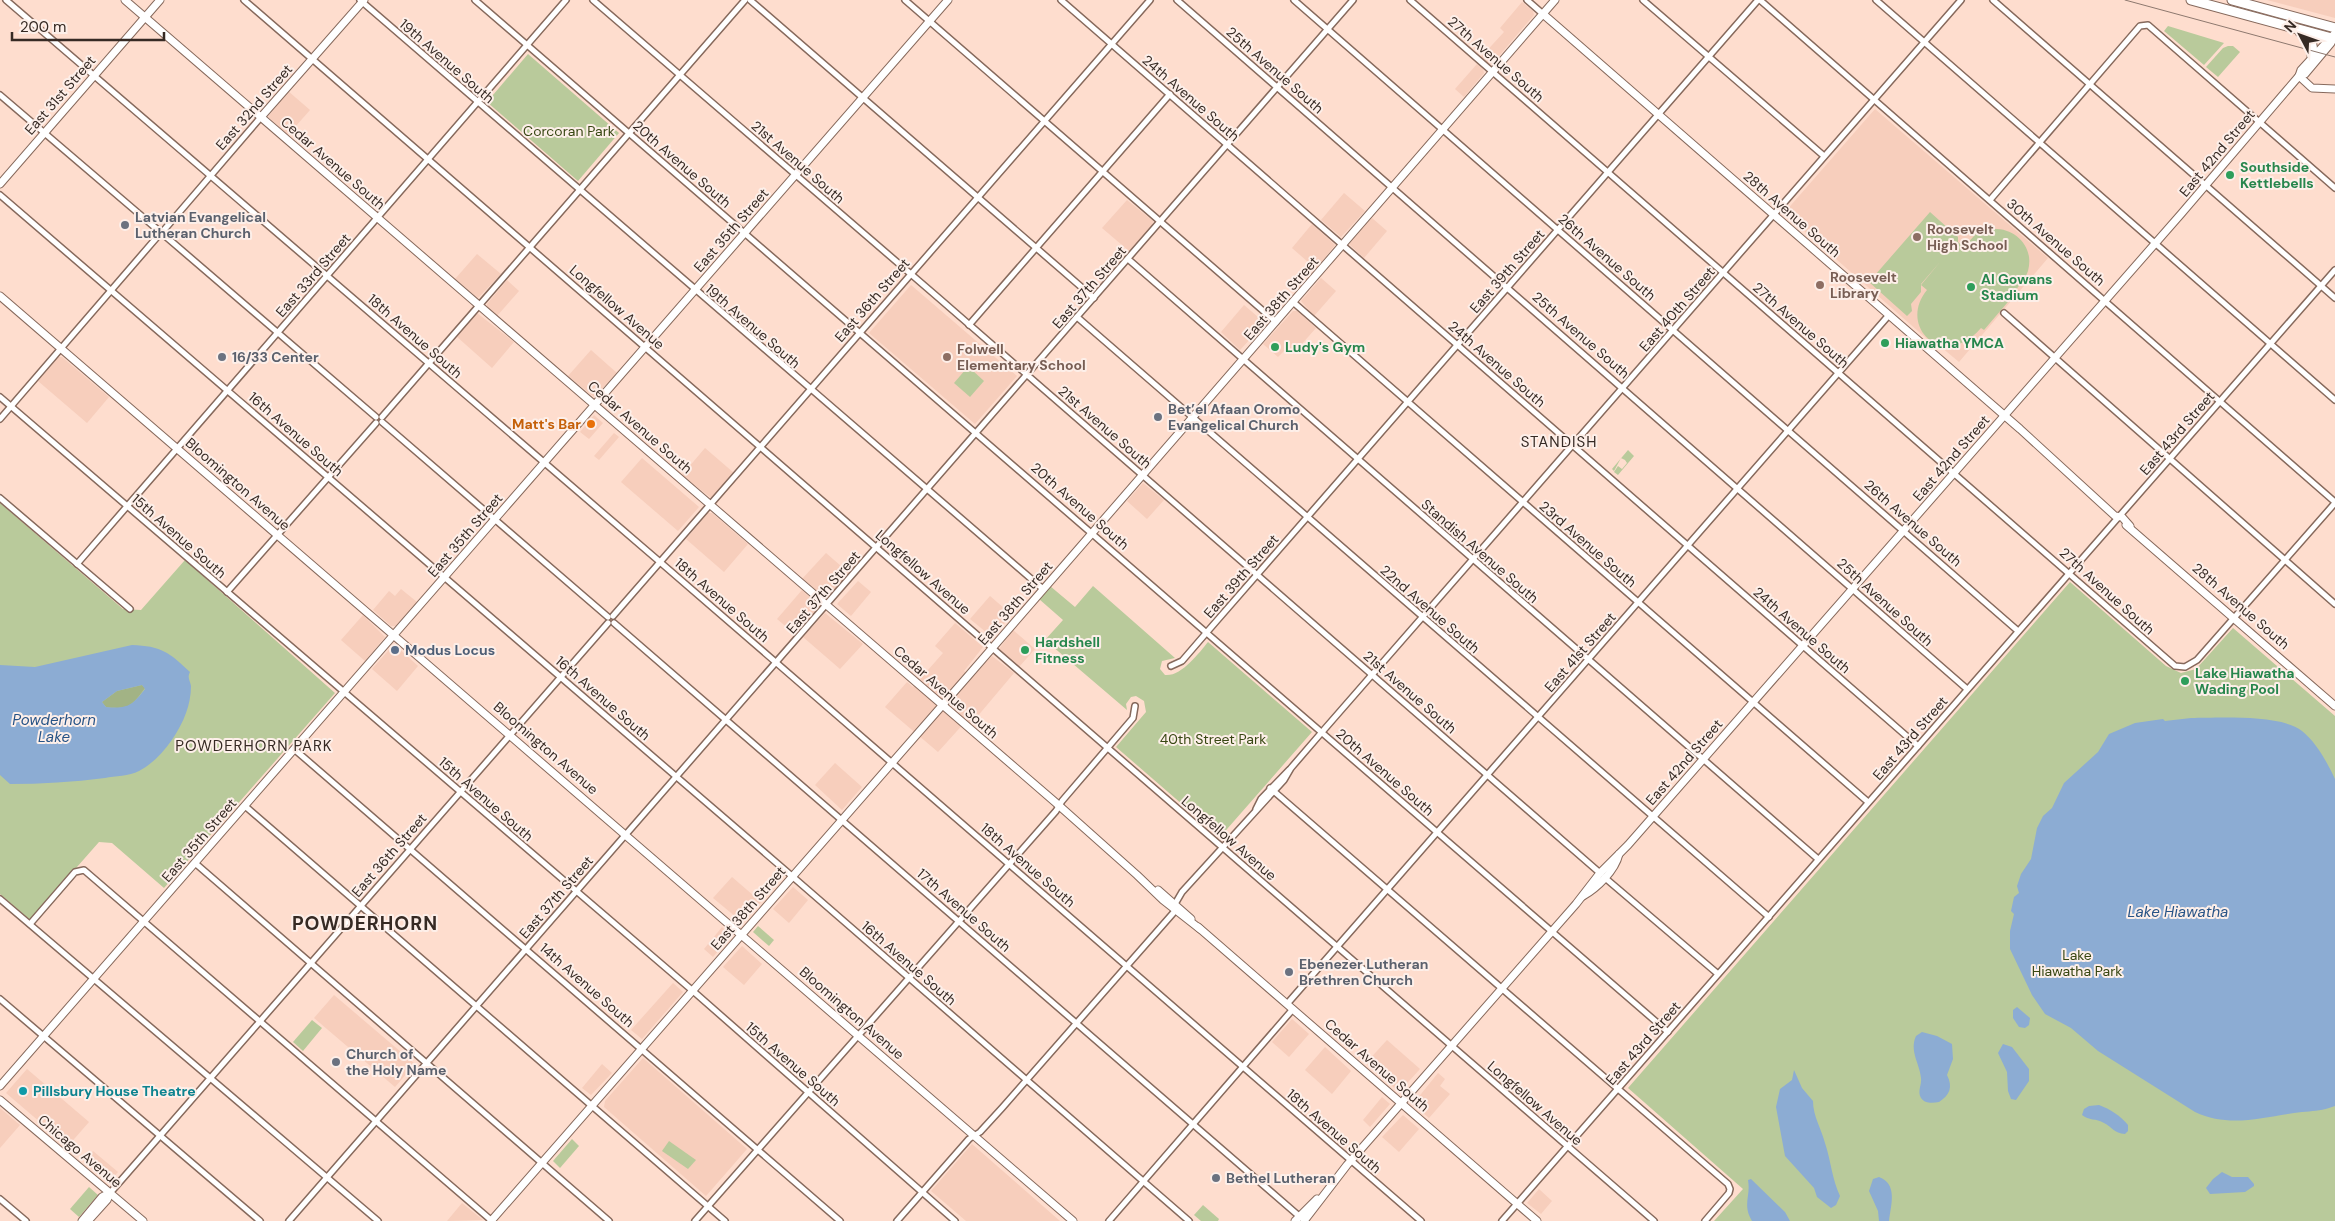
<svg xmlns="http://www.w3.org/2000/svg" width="2335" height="1221" font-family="'DM Sans',sans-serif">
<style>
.built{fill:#f7cebc}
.green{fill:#b9ca9b}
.forest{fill:#a2b385}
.water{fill:#8cacd3;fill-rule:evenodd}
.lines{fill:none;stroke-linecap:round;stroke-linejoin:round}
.street-casing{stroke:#86695c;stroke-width:8}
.secondary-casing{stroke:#86695c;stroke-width:9}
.highway-casing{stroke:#86695c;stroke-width:11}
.street{stroke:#fff;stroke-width:5}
.secondary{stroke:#fff;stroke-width:7}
.highway{stroke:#fff;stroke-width:9}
.tram{stroke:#8d786e;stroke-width:1}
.leisure-dot{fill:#2e9e5b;stroke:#fdefe9;stroke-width:2}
.worship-dot{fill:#6b7280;stroke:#fdefe9;stroke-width:2}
.education-dot{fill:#8d6e63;stroke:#fdefe9;stroke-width:2}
.food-dot{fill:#e8710a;stroke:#fdefe9;stroke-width:2}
.service-dot{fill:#5c6f8a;stroke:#fdefe9;stroke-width:2}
.culture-dot{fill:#0f9aa8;stroke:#fdefe9;stroke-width:2}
.labels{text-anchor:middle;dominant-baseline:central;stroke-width:4;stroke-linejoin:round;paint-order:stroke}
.street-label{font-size:14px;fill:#362a24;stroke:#fdefe9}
.park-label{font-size:14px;fill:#384713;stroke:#fdefe9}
.leisure-label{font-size:14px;font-weight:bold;fill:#27864d;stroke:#fdefe9;text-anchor:start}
.worship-label{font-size:14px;font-weight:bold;fill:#5b616d;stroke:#fdefe9;text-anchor:start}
.education-label{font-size:14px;font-weight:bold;fill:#785e54;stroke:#fdefe9;text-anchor:start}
.food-label{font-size:14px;font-weight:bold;fill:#c56008;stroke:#fdefe9;text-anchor:end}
.service-label{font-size:14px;font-weight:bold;fill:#4e5e75;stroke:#fdefe9;text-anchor:start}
.culture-label{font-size:14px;font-weight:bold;fill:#0d838f;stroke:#fdefe9;text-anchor:start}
.neighbourhood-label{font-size:15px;letter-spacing:1px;fill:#362a24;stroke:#fdefe9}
.water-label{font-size:15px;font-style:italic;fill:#275386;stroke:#fdefe9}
.district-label{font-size:19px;font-weight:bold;letter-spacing:1px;fill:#362a24;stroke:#fdefe9}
</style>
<rect width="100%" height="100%" fill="#feddce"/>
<g class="built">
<path d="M2267 0H2335V18Z"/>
<path d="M1522 2 1533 11 1534 15 1493 63 1489 64 1481 57 1504 32 1500 28Z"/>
<path d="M1477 64 1483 69 1484 73 1464 97 1455 89Z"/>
<path d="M288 91 310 110 288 135 268 117Z"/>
<path d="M1875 109 2048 258 1959 362 1941 347 1927 339 1786 215 1785 212Z"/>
<path d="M1344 193 1365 211 1341 237 1321 220Z"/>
<path d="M1127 200 1153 221 1152 226 1129 251 1102 228Z"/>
<path d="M1372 218 1387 231 1364 258 1349 244Z"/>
<path d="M1312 224 1335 245 1316 269 1292 248Z"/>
<path d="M477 254 501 274 478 298 455 279Z"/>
<path d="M1321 278 1336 291 1314 316 1301 301Z"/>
<path d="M507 280 519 291 497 316 487 308V304Z"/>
<path d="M911 285 1017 376 975 424 869 333Z"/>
<path d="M1244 305 1265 323 1240 350 1221 332Z"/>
<path d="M1293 311H1297L1316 328 1293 354 1287 348 1278 357 1263 344Z"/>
<path d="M477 313 514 342 492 368 456 336Z"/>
<path d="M591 350 617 373 594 397 568 376Z"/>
<path d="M58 357H62L109 397 87 423 38 381Z"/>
<path d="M594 415 603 423 589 439 580 432Z"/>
<path d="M614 433 619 437 599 460 594 456Z"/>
<path d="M705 448 734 473 711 498 682 475Z"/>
<path d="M642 458 699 507 678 531 621 482Z"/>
<path d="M1143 483 1164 500 1147 519 1127 501Z"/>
<path d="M708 513H712L748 544 724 572 686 539Z"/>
<path d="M826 553 849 573 826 599 802 579Z"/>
<path d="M858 581 871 592 851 616 837 604Z"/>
<path d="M401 589 417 602 397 626H391L373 610 389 591 395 596Z"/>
<path d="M802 590 819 606 796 635 777 619Z"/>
<path d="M990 596 1012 615 992 637 970 619Z"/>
<path d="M825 613 863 644 840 669 803 637Z"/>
<path d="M363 615 385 637 365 661 341 640Z"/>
<path d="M955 623 983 647 964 671 972 677 992 656 1014 673 971 724 966 721 938 752 885 707 907 682 913 687 943 653 935 646Z"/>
<path d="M1013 630 1035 649 1019 667 999 649Z"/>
<path d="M394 644 418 666 397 691 372 669Z"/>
<path d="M835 763 862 787 842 810 815 785Z"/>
<path d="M732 877 761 902 742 922 713 898Z"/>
<path d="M793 887 808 900 789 923 773 909Z"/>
<path d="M722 927 731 936 713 957 704 949Z"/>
<path d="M742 946 762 964 744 985 723 967Z"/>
<path d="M673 983 683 992 642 1039 631 1030Z"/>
<path d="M334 995 415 1064 395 1087 314 1018Z"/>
<path d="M1292 1019 1309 1034 1289 1057 1272 1042Z"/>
<path d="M1387 1040 1420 1069 1399 1092 1366 1063Z"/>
<path d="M1325 1047 1351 1071 1332 1094 1305 1070Z"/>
<path d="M643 1058 747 1149 706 1196 604 1107 605 1101Z"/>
<path d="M602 1064 612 1073 591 1095 582 1088Z"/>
<path d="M27 1069 89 1122 68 1146 6 1093Z"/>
<path d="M1438 1073 1445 1079 1440 1086 1450 1094 1429 1118 1413 1104Z"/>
<path d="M1382 1097 1390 1104 1370 1127 1363 1120Z"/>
<path d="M0 1108 20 1125 0 1148Z"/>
<path d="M1403 1115 1419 1129 1399 1152 1382 1137Z"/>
<path d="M972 1144 1060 1221H966L931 1191Z"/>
<path d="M93 1151 118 1172 109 1182 85 1161Z"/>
<path d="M1539 1189 1552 1201 1541 1214 1527 1203Z"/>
<path d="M462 1203 483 1220 447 1221Z"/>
</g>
<g class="green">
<path d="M2168 26 2224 43 2204 65 2164 31Z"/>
<path d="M2228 46H2233L2240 52 2218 77 2206 67 2223 48Z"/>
<path d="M528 54 619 133 578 181 487 102Z"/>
<path d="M1930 212 1958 237V242L1964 247 1984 225 1989 229C2013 226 2035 245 2028 271 2025 280 2018 287 2012 294L2013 296 1984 330 1981 328C1943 372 1897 326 1927 290L1921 285 1940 262 1921 284V292L1911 304 1912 311 1907 316 1869 282Z"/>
<path d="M966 369H971L984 381 970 397 954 383Z"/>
<path d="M1628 450 1634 456 1618 475 1614 472 1618 466 1622 469 1627 463 1625 460 1621 458 1614 471 1612 469Z"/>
<path d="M0 503 123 609 141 610 185 560 335 693 164 888 112 843 99 842 32 918 29 919 0 894Z"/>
<path d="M2070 582 2166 666 2181 673 2196 669 2233 628 2335 716V1221H1714L1743 1189 1628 1088Z"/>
<path d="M1050 586 1075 607 1093 586 1175 658 1162 661 1160 669 1165 675C1181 677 1199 653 1208 642L1312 732 1220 837 1116 747 1146 712 1144 701 1136 696 1131 697 1126 704 1127 710 1045 640 1063 620 1039 599Z"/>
<path d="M758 926 774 940 769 946 753 932Z"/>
<path d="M312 1020 322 1028 303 1051 293 1042Z"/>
<path d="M572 1139 579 1146 560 1168 553 1161Z"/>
<path d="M669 1141 696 1160 688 1169 662 1151Z"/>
<path d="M89 1187 98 1195 79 1217 70 1209Z"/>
<path d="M1203 1205 1219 1219 1218 1221H1201L1194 1215Z"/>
</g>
<path class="forest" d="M142 685 145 688C132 706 128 710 106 707L102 702 117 691Z"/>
<g class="water">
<path d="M132 645C161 646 169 652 190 672 187 678 190 680 191 686 191 695 189 705 186 713 178 735 160 760 139 771 129 776 115 776 105 778 73 782 41 784 10 784L0 775V665L35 667ZM142 685 145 689C132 706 127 709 106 707L102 702 117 691Z"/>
<path d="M2191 718C2218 718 2281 714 2302 731 2316 742 2327 762 2335 779V1106L2329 1108C2320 1111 2312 1111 2302 1112 2266 1116 2231 1129 2195 1112L2098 1051 2071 1028 2045 1014 2032 995 2010 949V931L2014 914 2011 911 2014 897 2019 893 2017 886 2021 874 2031 859 2037 828 2043 816 2052 808 2064 783 2098 752 2109 734 2135 723 2163 719 2165 721Z"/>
<path d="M2017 1007 2030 1018 2029 1025 2025 1028 2019 1027 2013 1018V1010Z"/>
<path d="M1922 1032 1937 1036 1952 1044 1953 1059 1947 1075C1953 1087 1950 1095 1939 1102 1933 1103 1925 1104 1921 1098 1917 1091 1922 1085 1921 1078 1920 1064 1909 1051 1916 1036Z"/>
<path d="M2003 1044 2012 1047 2029 1069V1081L2016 1100 2011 1099 2008 1091 2007 1072 1998 1053Z"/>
<path d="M1794 1070 1802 1088 1813 1101C1813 1116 1821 1128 1825 1143 1831 1161 1832 1179 1840 1196L1836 1205 1831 1208 1817 1197 1814 1188 1785 1156 1776 1107 1780 1089 1792 1080Z"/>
<path d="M2099 1105C2110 1109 2121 1116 2128 1125V1131L2125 1134C2114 1133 2112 1127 2104 1123 2096 1118 2089 1121 2082 1115L2084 1109 2089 1106Z"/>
<path d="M2222 1172 2232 1177H2248L2254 1184V1186L2245 1192 2210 1194 2206 1188 2213 1179Z"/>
<path d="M1879 1177C1898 1184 1891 1205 1889 1221H1879L1878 1211 1869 1191 1873 1179Z"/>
<path d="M1751 1179 1785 1212 1790 1221H1752C1742 1204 1751 1197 1748 1180Z"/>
</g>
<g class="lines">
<g class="street-casing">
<g id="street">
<path d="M6 0 660 562 1421 1221"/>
<path d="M244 0 1654 1221"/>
<path d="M360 0 1043 589"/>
<path d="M475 0 1668 1032"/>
<path d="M593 0 941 300 1600 873"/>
<path d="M750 0 1094 298"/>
<path d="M905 0 1276 322"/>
<path d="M1061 0 1918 746"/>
<path d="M1177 0 1967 689"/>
<path d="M1294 0 2018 631"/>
<path d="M1410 0 2175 666 2185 667 2197 660 2335 503"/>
<path d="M1527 0 1543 14"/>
<path d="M1643 0 1824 156"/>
<path d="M1760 0 2335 502"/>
<path d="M1876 0 2335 400"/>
<path d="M1993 0 2335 298"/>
<path d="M0 95 158 230"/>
<path d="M0 195 793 877 1189 1221"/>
<path d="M1990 200 2140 26 2148 25 2335 188"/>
<path d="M164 230 261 117"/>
<path d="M164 235 376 417"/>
<path d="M1128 259 1818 859"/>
<path d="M1293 302 1868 802"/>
<path d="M2004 313 2335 604"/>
<path d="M1077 317 1769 917"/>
<path d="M969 325 1170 94"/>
<path d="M0 397 693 991 955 1221"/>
<path d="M382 417 745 0"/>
<path d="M0 419 158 236"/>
<path d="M382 422 608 617"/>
<path d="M0 498 130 609"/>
<path d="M77 564 566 0"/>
<path d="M227 592 376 423"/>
<path d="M613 616 1150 0"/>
<path d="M614 623 1299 1216"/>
<path d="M1171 666 1182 661 1207 632 1758 0"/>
<path d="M294 749 840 1221"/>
<path d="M1270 788 1728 1184 1730 1189 1729 1193 1705 1221"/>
<path d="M245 806 725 1221"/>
<path d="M1256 809 1261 799 1289 770"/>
<path d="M195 863 609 1221"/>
<path d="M1604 877 1718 974"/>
<path d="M0 899 378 1221"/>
<path d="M1175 904 1182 892 1284 780 1291 768 1322 732 1961 0"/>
<path d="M30 924 75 872 84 870 492 1221"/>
<path d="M0 999 260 1221"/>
<path d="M1287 1004 1889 315"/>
<path d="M110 1193 608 623"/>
<path d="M0 1199 26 1221"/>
<path d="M289 1221 1353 0"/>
<path d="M695 1221 1056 811 1062 801 1133 718 1135 706"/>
<path d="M897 1221 969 1139 980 1132 1002 1108 1175 911"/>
<path d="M1109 1221 1293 1009"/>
<path d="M1502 1221 2335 270"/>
</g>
</g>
<g class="secondary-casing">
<g id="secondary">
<path d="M125 0 1055 802 1137 875 1163 900 1200 929"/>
<path d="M1543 14 2020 429 2115 516 2122 517 2130 526"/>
<path d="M2299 76 2301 70 2335 33"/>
<path d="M2299 76 2312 88 2335 89"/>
<path d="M261 117 364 0"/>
<path d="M0 184 160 0"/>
<path d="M0 296 1073 1221"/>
<path d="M2126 525 2335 706"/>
<path d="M1158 890 1191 919"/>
<path d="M1583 896C1597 888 1615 871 1619 854"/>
<path d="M1198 927 1537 1221"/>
<path d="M0 1086 948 0"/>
<path d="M0 1100 143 1221"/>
<path d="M82 1221 102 1197 110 1193"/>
<path d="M88 1221 107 1200 110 1193"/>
<path d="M491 1221 968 676 1555 0"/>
<path d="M1295 1221 1317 1199"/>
<path d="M1304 1221 1347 1165 1576 904 1600 873 1628 845 2181 214 2287 90 2299 76 2305 74 2331 43V38"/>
</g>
</g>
<g class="highway-casing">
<g id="highway">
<path d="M2191 0 2335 39"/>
<path d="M2232 0 2335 28"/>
<path d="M2300 32C2311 38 2314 44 2312 56"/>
</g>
</g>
<use href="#street" class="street"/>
<use href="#secondary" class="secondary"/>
<use href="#highway" class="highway"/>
<path class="tram" d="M2125 0 2335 57"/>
</g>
<g class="leisure-dot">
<circle cx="2230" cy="175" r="5"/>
<circle cx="1971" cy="287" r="5"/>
<circle cx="1885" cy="343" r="5"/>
<circle cx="1275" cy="347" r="5"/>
<circle cx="1025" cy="650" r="5"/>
<circle cx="2185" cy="681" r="5"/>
</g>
<g class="worship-dot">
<circle cx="125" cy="225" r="5"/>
<circle cx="222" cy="357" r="5"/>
<circle cx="1158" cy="417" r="5"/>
<circle cx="1289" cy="972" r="5"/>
<circle cx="336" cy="1062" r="5"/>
<circle cx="1216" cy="1178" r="5"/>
</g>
<g class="education-dot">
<circle cx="1917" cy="237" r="5"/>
<circle cx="1820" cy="285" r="5"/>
<circle cx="947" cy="357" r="5"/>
</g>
<circle class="food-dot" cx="591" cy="424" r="5"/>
<circle class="service-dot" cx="395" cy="650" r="5"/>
<circle class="culture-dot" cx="23" cy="1091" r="5"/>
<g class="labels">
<g class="street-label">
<text transform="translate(1496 59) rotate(41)">27th Avenue South</text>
<text transform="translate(447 61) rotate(41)">19th Avenue South</text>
<text transform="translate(1275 70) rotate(41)">25th Avenue South</text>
<text transform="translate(60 95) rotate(-49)">East 31st Street</text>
<text transform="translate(1191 98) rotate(41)">24th Avenue South</text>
<text transform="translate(254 107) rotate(-49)">East 32nd Street</text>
<text transform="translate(2217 153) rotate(-50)">East 42nd Street</text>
<text transform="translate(798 162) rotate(41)">21st Avenue South</text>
<text transform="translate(333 163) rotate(41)">Cedar Avenue South</text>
<text transform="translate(682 164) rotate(41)">20th Avenue South</text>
<text transform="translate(1792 214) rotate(41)">28th Avenue South</text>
<text transform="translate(731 230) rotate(-49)">East 35th Street</text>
<text transform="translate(2056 242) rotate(41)">30th Avenue South</text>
<text transform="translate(1607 257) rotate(41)">26th Avenue South</text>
<text transform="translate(1507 271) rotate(-49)">East 39th Street</text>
<text transform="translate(313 275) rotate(-49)">East 33rd Street</text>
<text transform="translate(1089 287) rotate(-49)">East 37th Street</text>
<text transform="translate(1281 298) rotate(-49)">East 38th Street</text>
<text transform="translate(872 300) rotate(-49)">East 36th Street</text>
<text transform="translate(617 307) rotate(41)">Longfellow Avenue</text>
<text transform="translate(1677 309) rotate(-49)">East 40th Street</text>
<text transform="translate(1801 325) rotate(41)">27th Avenue South</text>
<text transform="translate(753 326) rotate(41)">19th Avenue South</text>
<text transform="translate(1581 335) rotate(41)">25th Avenue South</text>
<text transform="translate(415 336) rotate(41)">18th Avenue South</text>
<text transform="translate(1497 364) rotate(41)">24th Avenue South</text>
<text transform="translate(640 427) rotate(41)">Cedar Avenue South</text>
<text transform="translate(1105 427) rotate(41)">21st Avenue South</text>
<text transform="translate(2177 433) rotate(-49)">East 43rd Street</text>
<text transform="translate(296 434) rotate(41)">16th Avenue South</text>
<text transform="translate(1951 458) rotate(-49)">East 42nd Street</text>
<text transform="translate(238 484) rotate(41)">Bloomington Avenue</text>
<text transform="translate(1080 506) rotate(41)">20th Avenue South</text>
<text transform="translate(1913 523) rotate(41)">26th Avenue South</text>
<text transform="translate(465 535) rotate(-49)">East 35th Street</text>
<text transform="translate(179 536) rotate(41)">15th Avenue South</text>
<text transform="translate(1588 544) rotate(41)">23rd Avenue South</text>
<text transform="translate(1480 551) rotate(41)">Standish Avenue South</text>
<text transform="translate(923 572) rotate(41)">Longfellow Avenue</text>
<text transform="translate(1241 576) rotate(-49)">East 39th Street</text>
<text transform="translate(2107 591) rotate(42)">27th Avenue South</text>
<text transform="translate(823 592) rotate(-49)">East 37th Street</text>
<text transform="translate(722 600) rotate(41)">18th Avenue South</text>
<text transform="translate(1885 602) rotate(42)">25th Avenue South</text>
<text transform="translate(1015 603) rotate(-49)">East 38th Street</text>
<text transform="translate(2241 606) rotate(41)">28th Avenue South</text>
<text transform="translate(1430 609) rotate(41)">22nd Avenue South</text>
<text transform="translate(1802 630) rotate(41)">24th Avenue South</text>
<text transform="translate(1580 652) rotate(-49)">East 41st Street</text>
<text transform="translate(946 692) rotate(41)">Cedar Avenue South</text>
<text transform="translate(1410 692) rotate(41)">21st Avenue South</text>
<text transform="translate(603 698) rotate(41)">16th Avenue South</text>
<text transform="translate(1910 738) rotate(-49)">East 43rd Street</text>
<text transform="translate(546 748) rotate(41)">Bloomington Avenue</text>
<text transform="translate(1684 762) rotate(-49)">East 42nd Street</text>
<text transform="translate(1385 772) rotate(41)">20th Avenue South</text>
<text transform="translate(486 799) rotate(41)">15th Avenue South</text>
<text transform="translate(1229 838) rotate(41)">Longfellow Avenue</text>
<text transform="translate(199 840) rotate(-49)">East 35th Street</text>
<text transform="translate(389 855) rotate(-49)">East 36th Street</text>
<text transform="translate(1028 865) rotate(41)">18th Avenue South</text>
<text transform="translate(556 897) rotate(-49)">East 37th Street</text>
<text transform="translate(748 908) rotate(-49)">East 38th Street</text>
<text transform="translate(964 910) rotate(41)">17th Avenue South</text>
<text transform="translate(909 963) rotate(41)">16th Avenue South</text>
<text transform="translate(587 985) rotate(41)">14th Avenue South</text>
<text transform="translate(852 1013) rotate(41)">Bloomington Avenue</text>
<text transform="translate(1643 1043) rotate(-49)">East 43rd Street</text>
<text transform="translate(793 1064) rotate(41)">15th Avenue South</text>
<text transform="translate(1377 1065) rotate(41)">Cedar Avenue South</text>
<text transform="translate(1535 1103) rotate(41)">Longfellow Avenue</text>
<text transform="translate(1334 1131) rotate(41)">18th Avenue South</text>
<text transform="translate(80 1151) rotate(40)">Chicago Avenue</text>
</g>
<g class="park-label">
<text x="569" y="131">Corcoran Park</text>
<text x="1213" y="739">40th Street Park</text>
<text x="2077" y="955">Lake<tspan x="2077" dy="16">Hiawatha Park</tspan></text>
</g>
<g class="leisure-label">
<text x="2240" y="167">Southside<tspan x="2240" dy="16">Kettlebells</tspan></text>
<text x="1981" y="279">Al Gowans<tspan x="1981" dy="16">Stadium</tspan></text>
<text x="1895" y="343">Hiawatha YMCA</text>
<text x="1285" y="347">Ludy's Gym</text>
<text x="1035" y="642">Hardshell<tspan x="1035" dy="16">Fitness</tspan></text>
<text x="2195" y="673">Lake Hiawatha<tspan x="2195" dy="16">Wading Pool</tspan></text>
</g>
<g class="worship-label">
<text x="135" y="217">Latvian Evangelical<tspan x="135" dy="16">Lutheran Church</tspan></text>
<text x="232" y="357">16/33 Center</text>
<text x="1168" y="409">Bet’el Afaan Oromo<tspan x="1168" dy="16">Evangelical Church</tspan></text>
<text x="1299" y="964">Ebenezer Lutheran<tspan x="1299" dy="16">Brethren Church</tspan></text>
<text x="346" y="1054">Church of<tspan x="346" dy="16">the Holy Name</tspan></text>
<text x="1226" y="1178">Bethel Lutheran</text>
</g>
<g class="education-label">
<text x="1927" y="229">Roosevelt<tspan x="1927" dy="16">High School</tspan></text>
<text x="1830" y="277">Roosevelt<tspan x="1830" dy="16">Library</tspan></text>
<text x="957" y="349">Folwell<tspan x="957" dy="16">Elementary School</tspan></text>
</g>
<g class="food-label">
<text x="581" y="424">Matt's Bar</text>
</g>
<g class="service-label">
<text x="405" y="650">Modus Locus</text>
</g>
<g class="culture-label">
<text x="33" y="1091">Pillsbury House Theatre</text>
</g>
<g class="neighbourhood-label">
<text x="1559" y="442">STANDISH</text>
<text x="254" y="746">POWDERHORN PARK</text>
</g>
<g class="water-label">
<text x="54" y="720">Powderhorn<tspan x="54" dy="17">Lake</tspan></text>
<text x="2178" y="912">Lake Hiawatha</text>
</g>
<g class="district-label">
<text x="365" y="923">POWDERHORN</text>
</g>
</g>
<g transform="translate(2300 35) rotate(311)" stroke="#fdefe9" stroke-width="4" paint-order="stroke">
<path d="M0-4L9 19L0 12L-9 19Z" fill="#362a24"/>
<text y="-8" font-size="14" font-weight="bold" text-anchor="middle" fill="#362a24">N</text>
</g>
<path d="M12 32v8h152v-8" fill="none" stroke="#362a24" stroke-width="2.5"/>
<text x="20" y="32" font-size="15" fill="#362a24" stroke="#fdefe9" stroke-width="4" paint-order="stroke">200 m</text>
</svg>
